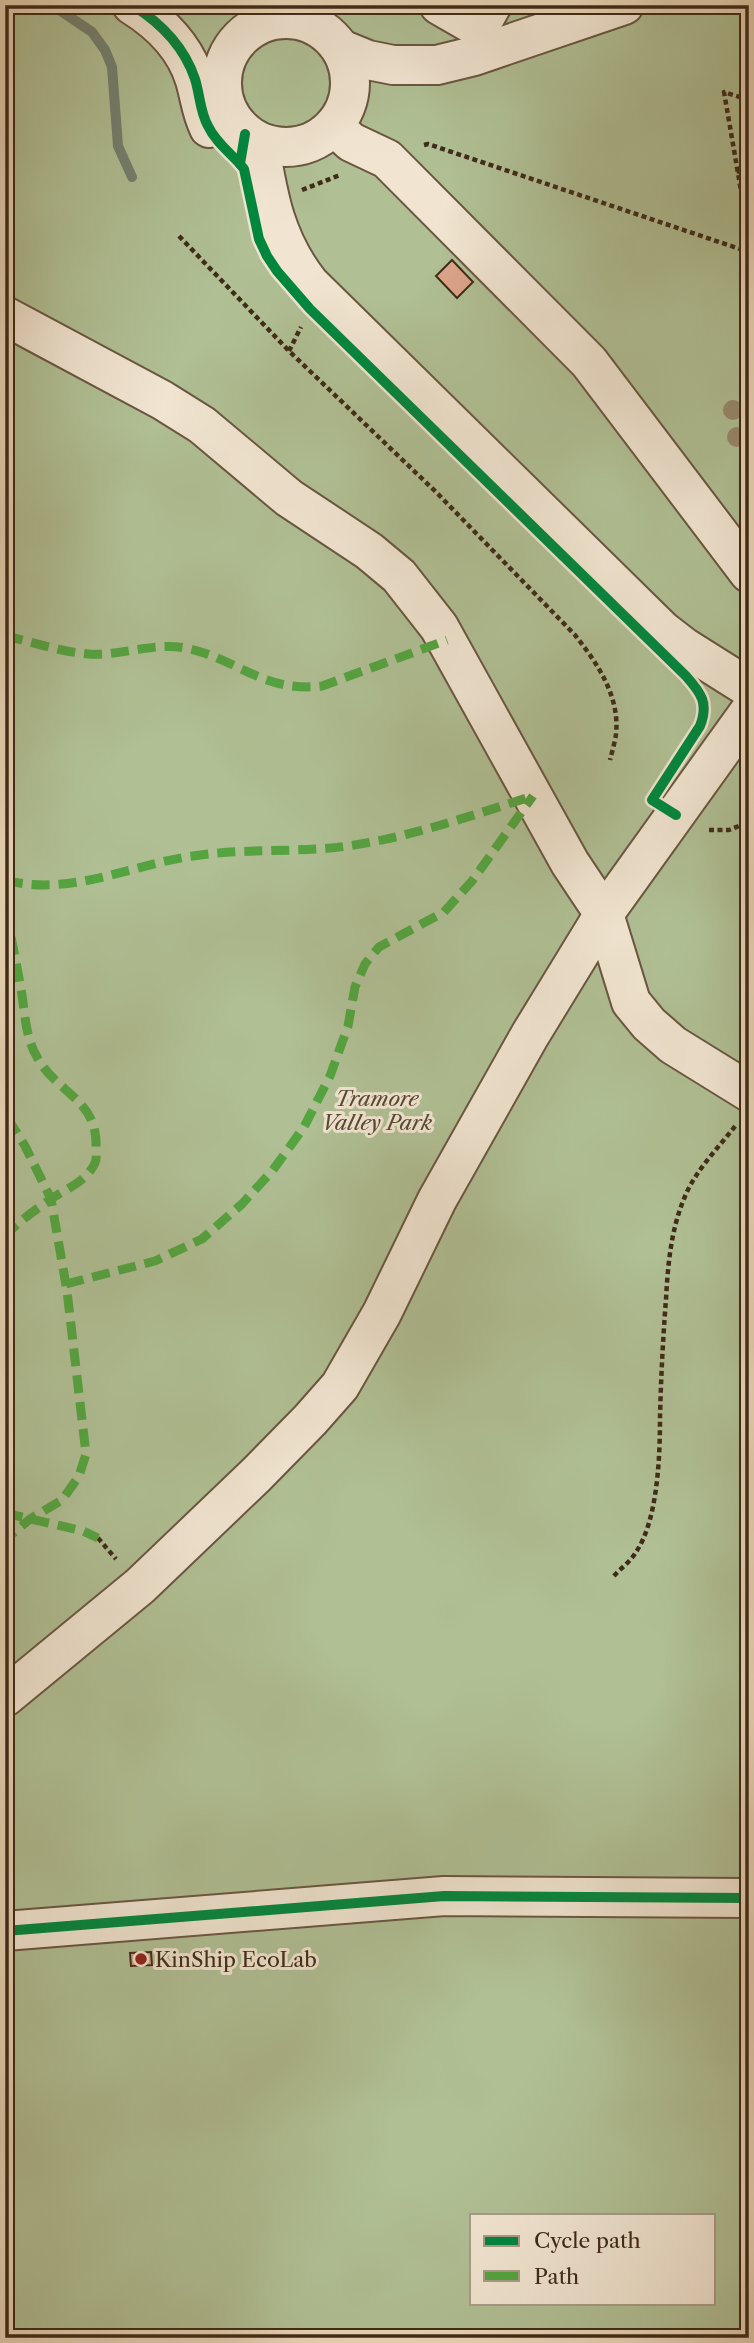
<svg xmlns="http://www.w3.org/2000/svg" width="754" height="2343" font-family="'Libre Caslon Text',serif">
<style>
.green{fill:#b0bf94;stroke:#787556;stroke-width:2;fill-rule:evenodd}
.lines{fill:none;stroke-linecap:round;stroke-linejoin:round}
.stream{stroke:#748171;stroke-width:10}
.building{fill:#dda58b;stroke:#3f2b19;stroke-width:2}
.minor-casing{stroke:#6a5641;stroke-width:42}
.path{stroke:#3f2b19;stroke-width:4.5;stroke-dasharray:5 3.5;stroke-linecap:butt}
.minor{stroke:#f1e5d1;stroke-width:38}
.quiet{stroke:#54a440;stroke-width:9;stroke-dasharray:18 9;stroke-linecap:butt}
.cycleway-casing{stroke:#f1e5d1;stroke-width:15}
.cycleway{stroke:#00873e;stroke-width:10}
.tree{fill:#99896e}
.poi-dot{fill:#8f2418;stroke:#f1e5d1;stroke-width:2.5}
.labels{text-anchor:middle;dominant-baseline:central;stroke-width:6;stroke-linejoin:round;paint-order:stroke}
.park-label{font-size:21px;font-style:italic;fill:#564932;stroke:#f1e5d1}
.poi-label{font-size:21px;fill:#3f2b19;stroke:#f1e5d1;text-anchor:start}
</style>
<rect width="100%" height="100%" fill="#ead7b8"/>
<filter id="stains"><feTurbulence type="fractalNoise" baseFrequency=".00286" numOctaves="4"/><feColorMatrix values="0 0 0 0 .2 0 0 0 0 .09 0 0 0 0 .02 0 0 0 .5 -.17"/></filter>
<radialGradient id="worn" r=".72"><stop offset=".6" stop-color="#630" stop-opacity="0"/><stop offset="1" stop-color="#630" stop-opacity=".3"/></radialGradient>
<path class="green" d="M5 5H749V2338H5ZM472 2215H714V2303H472Z"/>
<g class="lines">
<path class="stream" d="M52 5 92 32 105 50 112 67 118 146 132 177"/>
</g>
<g class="building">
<path d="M452 260 473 282 457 298 436 276Z"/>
<path d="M151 1952 152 1965 131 1966 130 1953Z"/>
</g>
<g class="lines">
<g class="minor-casing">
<g id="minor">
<path d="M132 5C161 23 185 47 195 80 200 97 201 112 209 128"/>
<path d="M439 5 479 28 492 5"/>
<circle cx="286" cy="83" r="64"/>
<path d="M341 49 368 60 393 65H437L474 56 624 5"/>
<path d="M334 126 351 142 387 159 589 362 749 573"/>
<path d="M259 142C268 196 275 240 310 284L662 630 684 647 749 688"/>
<path d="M5 316 162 400 202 425 289 498 369 551 399 576 439 627 570 863 604 914 749 712"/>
<path d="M5 1697 140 1586 256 1475 310 1420 340 1386 382 1313 437 1200 530 1035 604 914 631 1002 649 1024 673 1045 749 1092"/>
<path d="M5 1931 444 1896 749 1898"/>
</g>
</g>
<g class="path">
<path d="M749 100 724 92 749 237"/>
<path d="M424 145 428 144 749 252"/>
<path d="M737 171 749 174"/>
<path d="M302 190 340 175"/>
<path d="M179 236 289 351 437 493 575 635C597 663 620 696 616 734 615 742 612 752 610 760"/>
<path d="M289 351 301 327"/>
<path d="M709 830H729L749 822"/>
<path d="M98 1538 116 1559"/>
<path d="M614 1576C621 1568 631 1561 636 1552 658 1520 660 1455 660 1417 661 1377 663 1338 666 1299 668 1263 671 1228 686 1194 697 1169 719 1147 736 1125"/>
</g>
<use href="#minor" class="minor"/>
<g class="quiet">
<path d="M5 636C33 642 61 652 89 654 121 656 154 642 185 648 237 658 263 693 322 686L447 640"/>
<path d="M5 880C71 897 129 865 193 856 245 848 297 853 348 846 411 837 473 815 533 796"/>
<path d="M5 911C12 939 17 967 22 995 25 1016 26 1038 37 1057 56 1093 98 1099 96 1147 96 1151 97 1159 95 1163 87 1181 66 1189 51 1199 35 1210 18 1222 5 1236"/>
<path d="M5 1121 12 1125 25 1146 51 1199 67 1291 86 1454 79 1476 62 1500 30 1519 5 1540"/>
<path d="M66 1284 155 1261 202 1239 242 1204 273 1170 304 1127 330 1076 348 1026 355 987 365 964 379 947 444 912 472 881 533 796"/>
<path d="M5 1513 83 1531 98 1538"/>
</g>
<g class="cycleway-casing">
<g id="cycleway">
<path d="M132 5C161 23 184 46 195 79 200 95 200 112 208 126 215 141 229 152 240 164"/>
<path d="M245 134 240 164 244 169 259 239 267 256 277 271 310 309 686 676C701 693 709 703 700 726L652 800 676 815"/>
<path d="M5 1931 444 1896 749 1898"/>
</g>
</g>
<use href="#cycleway" class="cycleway"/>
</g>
<g class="tree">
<circle cx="733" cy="410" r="10"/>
<circle cx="737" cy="437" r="10"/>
</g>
<circle class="poi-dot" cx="141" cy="1959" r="7"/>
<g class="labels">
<g class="park-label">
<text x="377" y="1098">Tramore<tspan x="377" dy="24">Valley Park</tspan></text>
</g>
<g class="poi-label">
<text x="155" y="1959">KinShip EcoLab</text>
</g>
</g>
<rect width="754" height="2343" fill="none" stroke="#ead7b8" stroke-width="28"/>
<rect x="7" y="7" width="740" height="2329" fill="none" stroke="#3f2b19" stroke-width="3.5"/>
<rect x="14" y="14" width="726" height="2315" fill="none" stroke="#3f2b19" stroke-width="2"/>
<rect x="470" y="2214" width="245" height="91" fill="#f1e5d1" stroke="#aa9b87" stroke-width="2"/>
<rect x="484" y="2236" width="35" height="10" fill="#00873e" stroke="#aa9b87" stroke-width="2"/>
<text x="534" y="2248" font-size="21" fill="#3f2b19">Cycle path</text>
<rect x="484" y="2271" width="35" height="10" fill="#54a440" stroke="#aa9b87" stroke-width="2"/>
<text x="534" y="2284" font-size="21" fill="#3f2b19">Path</text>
<rect width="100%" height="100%" filter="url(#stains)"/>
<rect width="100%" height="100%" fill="url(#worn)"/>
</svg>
